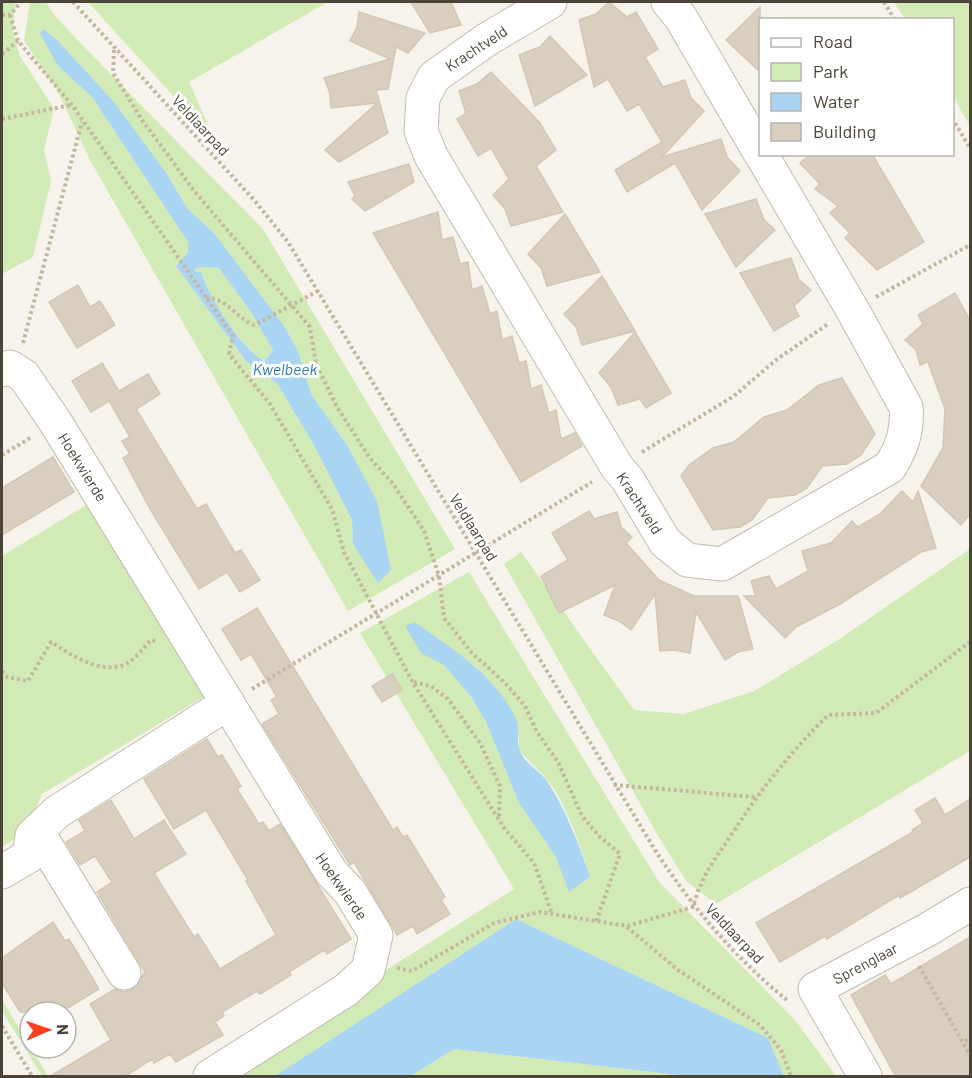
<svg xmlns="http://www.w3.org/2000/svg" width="972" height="1078" font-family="Barlow,sans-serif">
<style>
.green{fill:#d2eab5;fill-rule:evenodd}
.water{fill:#a9d4f2;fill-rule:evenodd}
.building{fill:#d8cfc1;stroke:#d3c7b4;stroke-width:1.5}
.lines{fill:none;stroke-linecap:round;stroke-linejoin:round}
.minor-casing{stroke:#c2bbae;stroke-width:35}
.path{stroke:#c4b79f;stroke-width:4;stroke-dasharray:3 3;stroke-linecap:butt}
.minor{stroke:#fff;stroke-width:33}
.labels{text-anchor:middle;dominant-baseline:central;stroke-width:6;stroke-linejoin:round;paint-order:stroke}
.street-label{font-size:15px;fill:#4b4439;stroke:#fff}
.water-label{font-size:16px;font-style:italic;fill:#2e7ab2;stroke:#fff}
</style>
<rect width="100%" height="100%" fill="#f6f3ec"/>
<g class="green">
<path d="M2 2H15L13 33 20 56 54 109 44 150 51 181 33 257 2 274Z"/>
<path d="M30 2H46L55 16 83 46 263 229 455 549 348 611 90 160 60 96 24 40ZM42 30 57 40 166 173 188 209 214 233 284 326 298 351 311 394 347 445 382 537 391 570 353 544 352 520 315 447 277 383 246 361 176 266 188 252V242L92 97 58 66Z"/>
<path d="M88 2H328L189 82 216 143Z"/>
<path d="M894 2H970V126L953 96 952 20 905 19Z"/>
<path d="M205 267 219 268 251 312 273 350 265 361C243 349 208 297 201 272H195L196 268Z"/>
<path d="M91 502 207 695 42 794 27 831 2 847V556Z"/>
<path d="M970 549V751L716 904 686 881 660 839 504 564 521 552 634 710 684 714 754 691 838 640Z"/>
<path d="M469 572 659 882 795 1020 836 1076H784L768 1038 516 919 275 1076H219L514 889 360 633ZM444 665H474C496 688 522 716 519 750 527 759 534 766 542 774 564 795 581 848 590 877L569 891 556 857 519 803 486 722 472 698Z"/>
<path d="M2 1000 48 1076H42L2 1011Z"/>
<path d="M454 1049 687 1076H411Z"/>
</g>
<g class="water">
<path d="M43 29 57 40 114 102 166 173 188 209 214 233 284 326 298 351 311 394 347 445 377 501 391 570 378 583 353 544 352 520 315 447 277 383 246 361 176 266 188 252V242L92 97 58 66 40 33ZM205 267 219 268 251 312 273 350 265 361C243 351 208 296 201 272H195L196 268Z"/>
<path d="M415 622C452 649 496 675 516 719 520 729 516 741 520 751 524 763 540 771 547 781 566 810 579 844 590 877L569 892 556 857 519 803 486 722 472 698 444 665 421 653 405 626Z"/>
<path d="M516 919 768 1038 784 1076H687L454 1049 411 1076H275Z"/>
</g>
<g class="building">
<path d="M411 2H451L461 25 430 33Z"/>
<path d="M609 2 627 17 636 12 658 49 645 57 663 87 685 80 691 98 704 111 662 157 721 139 727 157 740 171 702 210 675 163 627 192 615 170 662 142 639 104 627 111 608 79 594 87 579 20 596 14Z"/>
<path d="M760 7V72L726 40Z"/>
<path d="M359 12 425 33 408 53 396 47 388 89 376 90 388 133 339 162 325 150 377 103 331 108 330 93 324 78 390 59 350 41 357 27Z"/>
<path d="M550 36 587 75 535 106 519 55 540 47Z"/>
<path d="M491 72 540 123 556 150 536 166 563 212 511 226 505 209 493 195 509 179 491 148 478 156 457 119 466 113 459 91 477 84Z"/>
<path d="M811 154H872L924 242 877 270 845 238 850 233 830 213 838 206 815 189 820 184 800 163Z"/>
<path d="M409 164 414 182 365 211 352 199 355 196 348 182Z"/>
<path d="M756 199 764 220 775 230 736 267 705 214Z"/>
<path d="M438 212 442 240 453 237 460 264 468 262 472 290 482 286 490 314 497 311 502 340 512 336 519 363 526 361 531 389 541 385 549 413 556 410 561 439 575 433 582 446 521 482 373 233Z"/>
<path d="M565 214 600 272 547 286 541 268 528 254Z"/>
<path d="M791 258 799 280 811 290 794 306 799 316 774 331 740 273Z"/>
<path d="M602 276 635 331 582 345 576 327 564 314Z"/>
<path d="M78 285 90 307 100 301 115 325 77 348 49 302Z"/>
<path d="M955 293 970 320V514L961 525 921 486 943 448 945 409 928 362 920 365 916 350 905 340 923 324 918 315Z"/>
<path d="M635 332 671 393 646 408 640 399 618 405 611 387 599 373Z"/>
<path d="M102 363 119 391 148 374 160 394 136 409 197 509 206 504 235 553 241 550 260 580 240 592 227 572 199 589 150 509 123 458 130 454 122 441 130 437 109 401 91 412 72 381Z"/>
<path d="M842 378 875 434 861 455 847 464 822 466 807 488 795 495 768 498 752 520 740 527 713 530 681 476 689 465 713 448 734 442 764 417 787 410 819 385Z"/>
<path d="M53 457 74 492 2 535V488Z"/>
<path d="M902 491 913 502 918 491 936 548 921 552 840 604 796 627 785 638 744 596H756L751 581 769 576 776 589 808 571 802 551 831 543 852 521 858 527 880 514Z"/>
<path d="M589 511 594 519 617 512 621 527 632 537 626 543 659 580 694 596H738L753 649 738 652 725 660 696 612 690 653 675 650 660 651 655 594 631 630 619 621 604 615 615 585 559 613 541 576 568 560 552 533Z"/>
<path d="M257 608 393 830 397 827 403 837 407 835 445 897 441 900 450 914 417 934 413 926 397 935 354 862 350 865 262 724 279 714 271 700 277 697 251 654 241 660 222 629Z"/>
<path d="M392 674 402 690 382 702 372 686Z"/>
<path d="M207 739 218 757 222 755 233 773 241 786 237 789 259 824 263 822 269 831 280 824 351 939 327 954 324 950 289 972 291 975 260 994 257 991 222 1012 224 1016 215 1022 223 1035 176 1062 170 1054 154 1063 152 1059 124 1077H49L111 1040 90 1004 115 989 124 992 133 989 145 972 97 892 112 882 95 856 80 865 66 842 85 831 79 820 111 800 134 839 164 820 186 854 154 873 194 937 198 934 220 969 276 935 246 881 248 880 206 810 174 829 144 779Z"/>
<path d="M935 798 945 815 970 799V857L912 891 900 898 899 895 827 939 825 936 780 962 756 923 913 832 912 830 923 823 915 810Z"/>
<path d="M53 922 65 941 69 939 99 989 61 1012H20L2 983V958Z"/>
<path d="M970 937V1077H896L851 995 885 975 891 984Z"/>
</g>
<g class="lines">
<g class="minor-casing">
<g id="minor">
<path d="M550 2 486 40 434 77 423 98 421 131 431 156 617 467 628 480 665 542 687 560 722 564 890 467C902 447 908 431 906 407L852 309 761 154"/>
<path d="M668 2 681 18 760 153"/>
<path d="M2 370 10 367 24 376 56 423 331 872 350 892 376 935 368 970 346 990 210 1076"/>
<path d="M37 831 124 973"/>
<path d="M2 872 29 856 32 836 57 812 228 703"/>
<path d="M865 1076 815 989 927 930 970 904"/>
</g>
</g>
<g class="path">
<path d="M73 2 254 200 288 242 655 850C693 908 734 957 788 1001"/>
<path d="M884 2 895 20"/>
<path d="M2 15H10L21 2"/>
<path d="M10 15 18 41 72 105 233 336 229 354 270 404 332 509 344 552 412 681 504 828 534 863 552 914"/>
<path d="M114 50 113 73 142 120 195 192 310 327 316 364 337 407 369 457 393 484 424 531 439 576 444 618 472 653 504 682 525 706 537 732 558 762 582 816 599 836 620 854 596 922"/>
<path d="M2 54 18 41"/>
<path d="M952 118 970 148"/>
<path d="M2 119 71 105"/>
<path d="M876 297 970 245"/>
<path d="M206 298C226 297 236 318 254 325L318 291"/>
<path d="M23 343 82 122"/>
<path d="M642 452 734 396 776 360 828 324"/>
<path d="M2 455 32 437"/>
<path d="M2 671 7 677 28 681 51 642C71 655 101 675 126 664 135 660 144 647 151 640L156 641"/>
<path d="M414 682 431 686 448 699 480 743 500 786 499 818"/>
<path d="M252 689 592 482"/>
<path d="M614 785 755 797"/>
<path d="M627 927 678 970 760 1025 781 1050 791 1076"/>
<path d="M919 966 970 1055"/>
<path d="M397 968 412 971 494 923 540 912 627 926 693 907C701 877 714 860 732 834 760 790 791 752 828 715L876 713 970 642"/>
<path d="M2 1026 32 1076"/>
<path d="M965 1041 970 1038"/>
</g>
<use href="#minor" class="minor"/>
</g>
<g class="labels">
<g class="street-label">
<text transform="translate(476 48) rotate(-33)">Krachtveld</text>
<text transform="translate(201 125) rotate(47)">Veldlaarpad</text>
<text transform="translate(83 467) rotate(58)">Hoekwierde</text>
<text transform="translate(640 503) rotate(57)">Krachtveld</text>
<text transform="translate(474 527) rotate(58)">Veldlaarpad</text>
<text transform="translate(342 886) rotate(55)">Hoekwierde</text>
<text transform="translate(735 933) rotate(46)">Veldlaarpad</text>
<text transform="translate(865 963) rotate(-28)">Sprenglaar</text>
</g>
<g class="water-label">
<text x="285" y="368">Kwelbeek</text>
</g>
</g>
<rect width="972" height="1078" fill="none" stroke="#4b4439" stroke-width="6"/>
<rect x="759" y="18" width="195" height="138" fill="#ffffff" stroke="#b7b4b0" stroke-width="1.5"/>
<rect x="771" y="38" width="30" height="9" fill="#ffffff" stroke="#b7b4b0" stroke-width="1.5"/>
<text x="813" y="48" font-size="18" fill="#4b4439">Road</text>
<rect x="771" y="63" width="30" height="18" fill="#d2eab5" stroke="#b7b4b0" stroke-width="1.5"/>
<text x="813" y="78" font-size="18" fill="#4b4439">Park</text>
<rect x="771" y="93" width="30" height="18" fill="#a9d4f2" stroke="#b7b4b0" stroke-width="1.5"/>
<text x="813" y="108" font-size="18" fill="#4b4439">Water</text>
<rect x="771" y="123" width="30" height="18" fill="#d8cfc1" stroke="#b7b4b0" stroke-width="1.5"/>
<text x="813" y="138" font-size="18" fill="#4b4439">Building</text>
<g transform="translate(48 1030) rotate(88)"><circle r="28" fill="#ffffff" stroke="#b7b4b0" stroke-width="1.5"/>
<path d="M0-4.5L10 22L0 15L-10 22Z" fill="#fc3f1d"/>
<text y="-9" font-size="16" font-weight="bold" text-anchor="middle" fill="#4b4439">N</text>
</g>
</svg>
